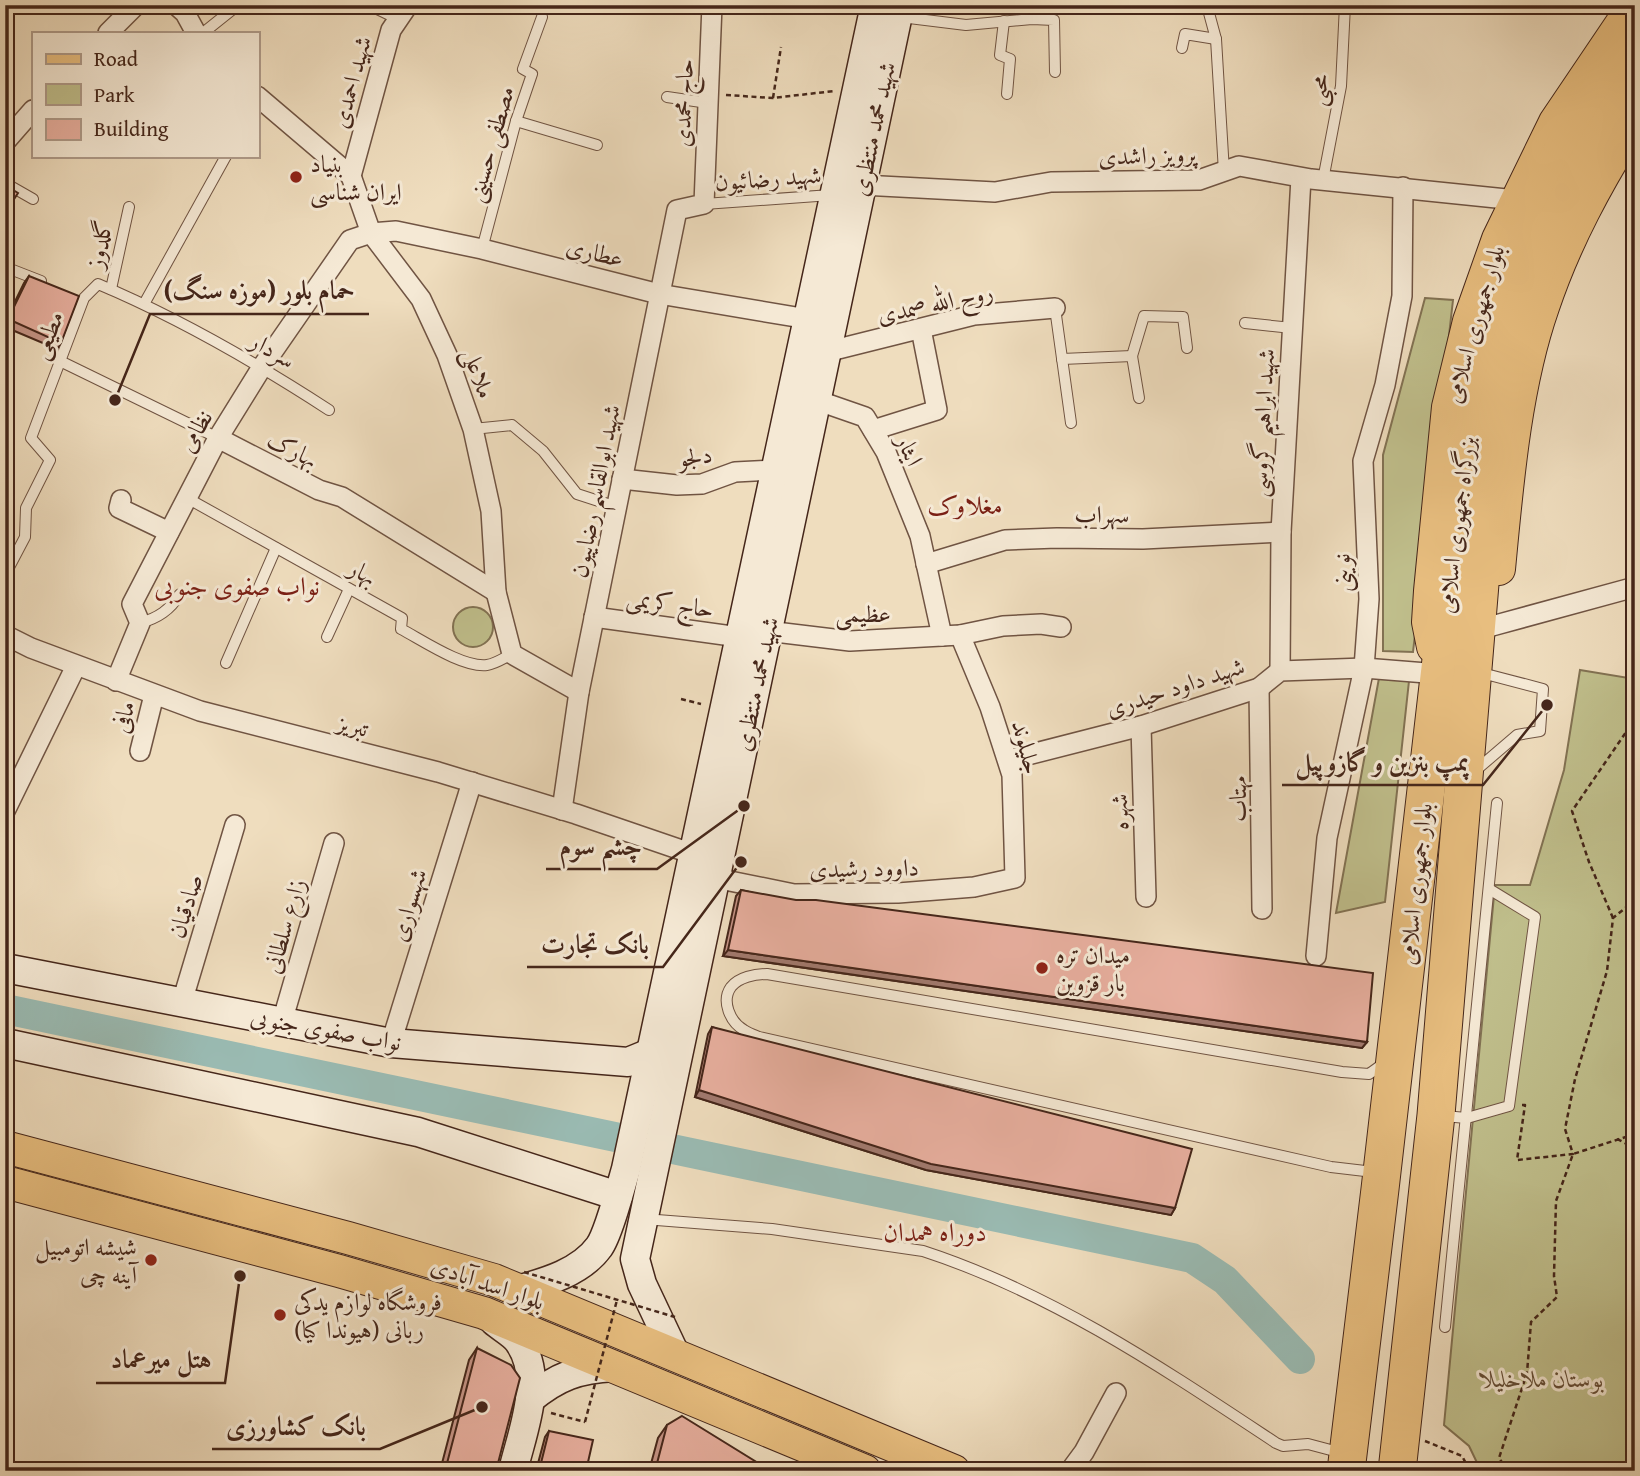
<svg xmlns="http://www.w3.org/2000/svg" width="1640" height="1476" font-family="'Gentium Book Plus',Amiri,serif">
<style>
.green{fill:#c0bf8c;stroke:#827253;stroke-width:2}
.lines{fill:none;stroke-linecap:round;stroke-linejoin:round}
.river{stroke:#9abbb3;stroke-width:30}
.lane-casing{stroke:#705443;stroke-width:12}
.street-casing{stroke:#705443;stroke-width:22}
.secondary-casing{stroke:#45261a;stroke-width:31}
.primary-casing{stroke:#45261a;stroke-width:34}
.highway-casing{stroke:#45261a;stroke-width:39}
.path{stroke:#45261a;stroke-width:2.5;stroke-dasharray:5 3.5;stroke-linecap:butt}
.lane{stroke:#f5e9d5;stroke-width:10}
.street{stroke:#f5e9d5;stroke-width:19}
.secondary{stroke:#f5e9d5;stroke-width:28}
.primary{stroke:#e8be7f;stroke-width:32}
.highway{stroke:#e8be7f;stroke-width:37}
.path-bridge{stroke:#45261a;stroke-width:2.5;stroke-dasharray:5 3.5;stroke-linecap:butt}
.wall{fill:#c89689;stroke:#45261a;stroke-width:2}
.shaded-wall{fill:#a27a6f;stroke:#45261a;stroke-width:2}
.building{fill:#e8af9f;stroke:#45261a;stroke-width:2}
.poi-dot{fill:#8f2418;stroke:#f5e9d5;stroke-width:2.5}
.labels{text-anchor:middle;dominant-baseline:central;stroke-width:6;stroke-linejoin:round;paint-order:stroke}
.street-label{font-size:24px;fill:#45261a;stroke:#f5e9d5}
.poi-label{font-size:24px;fill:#45261a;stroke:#f5e9d5;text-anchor:start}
.park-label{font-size:24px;font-style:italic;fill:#644c36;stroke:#f5e9d5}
.neighbourhood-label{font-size:26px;fill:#7a1f14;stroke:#f5e9d5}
.leader{fill:none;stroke:#45261a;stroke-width:2.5}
.callout-dot{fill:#45261a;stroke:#f5e9d5;stroke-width:2.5}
.callout-label{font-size:26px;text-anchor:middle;font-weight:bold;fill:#45261a;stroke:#f5e9d5;stroke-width:6;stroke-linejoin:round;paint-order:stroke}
</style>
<rect width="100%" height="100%" fill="#efddbe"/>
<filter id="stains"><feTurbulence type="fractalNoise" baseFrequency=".00286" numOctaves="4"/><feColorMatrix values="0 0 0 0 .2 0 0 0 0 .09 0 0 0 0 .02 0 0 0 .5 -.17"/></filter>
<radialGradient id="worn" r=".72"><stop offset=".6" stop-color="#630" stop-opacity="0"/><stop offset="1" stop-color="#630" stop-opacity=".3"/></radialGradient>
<g class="green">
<path d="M1425 298 1453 300 1413 652 1383 651V455Z"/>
<circle cx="473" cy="627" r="20"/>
<path d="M1580 670 1635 679V1471H1481L1469 1446 1444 1425 1495 885H1530L1564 770Z"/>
<path d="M1379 678 1409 681 1385 902 1336 913Z"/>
</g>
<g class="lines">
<path class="river" d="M5 1009 1192 1258 1225 1280 1300 1359"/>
<g class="lane-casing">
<g id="lane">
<path d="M369 5 398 19"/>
<path d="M1209 5V13L1216 39 1224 172"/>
<path d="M901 17 966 25 1032 19 1054 20 1055 72"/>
<path d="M1004 21 1000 55 1010 59 1007 94"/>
<path d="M203 33 238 5"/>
<path d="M1182 48 1185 34 1216 39"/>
<path d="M667 97 708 103"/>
<path d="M516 121 597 145"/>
<path d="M1323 180 1341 86 1345 5"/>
<path d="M5 183 33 199"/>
<path d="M704 204 831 195"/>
<path d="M482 249 516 121 532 74 523 69 542 17"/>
<path d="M5 267 41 281"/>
<path d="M111 289 129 207"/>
<path d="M144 304 226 156"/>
<path d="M1055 308 1071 423"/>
<path d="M1245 323 1292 328"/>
<path d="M1132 356 1144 316 1183 317 1187 348"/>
<path d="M1062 359 1132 356 1139 398"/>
<path d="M60 361 218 438"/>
<path d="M473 429 512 425 543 451 577 494 617 507"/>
<path d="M187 498 402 618 401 629C422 640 463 668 487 665 495 664 504 658 512 654"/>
<path d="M5 575 25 537 26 508 50 460 31 438 84 298 98 284C179 318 255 362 329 410"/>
<path d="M140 623C158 618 170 610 180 594"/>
<path d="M327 637 349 589"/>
<path d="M226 663 276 548"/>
<path d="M1475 771 1517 735 1540 731 1543 689 1478 672"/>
<path d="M1443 1116 1467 1118 1509 1106 1535 917 1489 889"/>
<path d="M1373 1176 1365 1171 1331 1167 759 1037C754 1035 748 1033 744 1030 730 1022 721 1001 731 987 739 977 755 974 767 974L1342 1072 1369 1074 1383 1064"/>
<path d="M644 1219 772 1229 923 1251C1052 1293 1164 1369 1276 1443L1283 1446 1308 1444 1342 1453"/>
<path d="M1445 1327 1497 803"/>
</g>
</g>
<g class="street-casing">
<g id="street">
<path d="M176 5 185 13 196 33"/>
<path d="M108 33 136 5"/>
<path d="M257 96 351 176 371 233 421 299 447 355 473 429 491 511 496 592 512 654 579 692"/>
<path d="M5 142 33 110"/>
<path d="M351 176 391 30 408 5"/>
<path d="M862 185 995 192 1051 182 1199 180 1239 166 1311 179 1516 200"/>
<path d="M826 352 974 315 1055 308"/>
<path d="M816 400 865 417 886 452 920 536 942 636"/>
<path d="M873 430 937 410 921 329"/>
<path d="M218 438 319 490 342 497 496 592"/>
<path d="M622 479 677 485 702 484 735 472 775 470"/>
<path d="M121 500 119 508 169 532"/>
<path d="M926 564 1005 540 1057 538 1143 539 1281 532"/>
<path d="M594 617 739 637"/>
<path d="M1492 626 1635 587"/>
<path d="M767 631 850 641 960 635 1003 626 1041 624 1061 627"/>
<path d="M5 635 31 648 200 711 438 772 576 814 693 854"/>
<path d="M1280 671 1281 532 1301 178"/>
<path d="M116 681 140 623 132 604 218 438 262 367 350 240 371 233 396 231 482 249 659 294 808 319"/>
<path d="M1259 688 1262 909"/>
<path d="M1141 726 1146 897"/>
<path d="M140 751 154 695"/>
<path d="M1008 760 1141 726 1259 688 1280 671 1364 668 1439 674"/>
<path d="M562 810 579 692 677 210 704 204 712 5"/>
<path d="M5 811 76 666"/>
<path d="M715 878 794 894 898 893 974 887 1015 878 1012 775 990 707 960 635"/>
<path d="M1316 956 1327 838 1364 668 1369 599 1363 461 1385 385 1402 296 1403 187"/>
<path d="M182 1002 235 825"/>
<path d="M282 1022 334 843"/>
<path d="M391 1043 472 782"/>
<path d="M1070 1471 1084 1452 1116 1393"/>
</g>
</g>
<g class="secondary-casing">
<g id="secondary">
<path d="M5 968 391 1043 628 1062 650 1053"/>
<path d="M5 1043 418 1132 618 1196"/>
<path d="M518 1290C546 1282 581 1272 599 1247 608 1235 621 1186 626 1169L875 5"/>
<path d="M494 1321C502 1328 514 1334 519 1342 545 1379 522 1432 513 1471"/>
<path d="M676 1356 642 1284 635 1259 900 5"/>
<path d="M530 1399C558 1376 578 1369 614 1367"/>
</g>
</g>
<g class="primary-casing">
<g id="primary">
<path d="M1499 569C1507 485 1515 387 1543 307 1565 241 1598 181 1635 122"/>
<path d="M1433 647 1428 622 1430 591 1448 407 1469 321 1498 239 1555 122 1634 5"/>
<path d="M5 1147 348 1238 494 1280 954 1471"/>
<path d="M5 1182 339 1271 484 1313 865 1471"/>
</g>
</g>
<g class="highway-casing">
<g id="highway">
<path d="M1346 1471 1380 1189 1467 434 1486 332 1519 238 1573 129 1635 37"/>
<path d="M1397 1471 1436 1115 1492 439C1499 406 1503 371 1512 339 1539 247 1583 164 1635 84"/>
</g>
</g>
<g class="path">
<path d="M726 95 773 98 834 91"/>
<path d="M773 98 781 47"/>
<path d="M681 699 701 704"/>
<path d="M1613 918 1589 862 1572 811 1635 719"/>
<path d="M1522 1105H1525L1517 1160 1573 1154 1565 1129 1575 1079 1607 971 1613 918 1635 900"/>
<path d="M1617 1139 1635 1148"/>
<path d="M551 1413 585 1422"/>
<path d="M1425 1441 1462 1456 1470 1471"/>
<path d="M1508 1471 1499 1458 1527 1373 1531 1322 1557 1297 1554 1276 1556 1201 1573 1154 1635 1134"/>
</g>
<use href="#lane" class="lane"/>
<use href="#street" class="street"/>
<use href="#secondary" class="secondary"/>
<use href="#primary" class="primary"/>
<use href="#highway" class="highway"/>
<g class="path-bridge">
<path d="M524 1272 675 1317"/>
<path d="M585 1422 617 1300"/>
</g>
</g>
<g class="wall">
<path d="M29 276 61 343 57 349 5 327V322L24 283Z"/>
<path d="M741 890 1367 1042 1362 1048 723 956 736 896Z"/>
<path d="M712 1027 1175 1208 1171 1215 926 1170 695 1097 708 1034Z"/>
<path d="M477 1348 496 1471H440L469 1360Z"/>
<path d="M667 1425 771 1471H649L658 1438Z"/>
<path d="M549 1431 586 1471H536L545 1437Z"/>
</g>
<g class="shaded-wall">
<path d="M728 950 1367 1042 1362 1048 723 956Z"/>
<path d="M699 1090 1175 1208 1171 1215 926 1170 695 1097Z"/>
</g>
<g class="building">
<path d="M5 185 18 193 5 213Z"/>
<path d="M29 276 79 296 61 343 8 319Z"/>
<path d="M741 890 796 900H816L1373 973 1367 1042 728 950Z"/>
<path d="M712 1027 1192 1149 1175 1208 931 1164 699 1090Z"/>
<path d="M477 1348 511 1365 520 1378 496 1471H445Z"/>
<path d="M682 1416 771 1471H655L667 1425Z"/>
<path d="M549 1431 593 1440 586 1471H539Z"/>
</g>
<g class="poi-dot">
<circle cx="296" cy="177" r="7"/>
<circle cx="1042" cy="968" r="7"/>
<circle cx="151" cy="1260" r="7"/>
<circle cx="280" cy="1315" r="7"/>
</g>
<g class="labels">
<g class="street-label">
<text transform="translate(351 82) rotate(-75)">شهید احمدی</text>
<text transform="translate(1318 90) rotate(-82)">محبی</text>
<text transform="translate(683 103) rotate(-88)">حاج محمدی</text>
<text transform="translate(873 129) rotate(-78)">شهید محمد منتظری</text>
<text transform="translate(490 144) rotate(-74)">مصطفی حسینی</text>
<text transform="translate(1147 155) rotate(-2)">پرویز راشدی</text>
<text transform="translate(768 178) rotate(-4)">شهید رضائیون</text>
<text transform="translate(99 244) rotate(-78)">گلدوز</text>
<text transform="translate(595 252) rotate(14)">عطاری</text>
<text transform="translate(935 303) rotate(-12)">روح الله صمدی</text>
<text transform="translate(1474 324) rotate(-74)">بلوار جمهوری اسلامی</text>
<text transform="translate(47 335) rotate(-69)">مطیعی</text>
<text transform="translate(273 350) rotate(30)">سردار</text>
<text transform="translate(479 373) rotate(70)">ملاعلی</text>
<text transform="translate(1262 423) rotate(-87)">شهید ابراهیم گروسی</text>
<text transform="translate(195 431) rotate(-61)">نظامی</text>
<text transform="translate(293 449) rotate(27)">بهارک</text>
<text transform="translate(910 450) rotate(65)">ایثار</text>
<text transform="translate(695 456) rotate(-9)">دلجو</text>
<text transform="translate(595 491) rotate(-79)">شهید ابوالقاسم رضاییون</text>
<text transform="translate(1102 514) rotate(1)">سهراب</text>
<text transform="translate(1456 525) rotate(-83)">بزرگراه جمهوری اسلامی</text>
<text transform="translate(363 572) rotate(29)">بهار</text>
<text transform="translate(1342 573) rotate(-94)">نوینی</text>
<text transform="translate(670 603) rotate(8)">حاج کریمی</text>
<text x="863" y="613">عظیمی</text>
<text transform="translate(756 684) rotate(-78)">شهید محمد منتظری</text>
<text transform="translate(1175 687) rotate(-18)">شهید داود حیدری</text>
<text transform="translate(123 717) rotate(-76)">مافی</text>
<text transform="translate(353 725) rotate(14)">تبریز</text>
<text transform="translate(1027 747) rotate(75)">جلیلوند</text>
<text transform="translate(1237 799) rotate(-90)">مهتاب</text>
<text transform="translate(1119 812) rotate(-92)">شهره</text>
<text transform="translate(864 868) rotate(-1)">داوود رشیدی</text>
<text transform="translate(1415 884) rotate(-84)">بلوار جمهوری اسلامی</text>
<text transform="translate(408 905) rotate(-73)">شهسواری</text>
<text transform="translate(185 906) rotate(-73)">صادقیان</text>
<text transform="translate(284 926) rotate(-74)">زارع سلطانی</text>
<text transform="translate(326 1029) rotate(10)">نواب صفوی جنوبی</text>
<text transform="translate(488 1283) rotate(19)">بلوار اسد آبادی</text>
</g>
<g class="poi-label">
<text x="310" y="163">بنیاد<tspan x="310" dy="28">ایران شناسی</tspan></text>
<text x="1056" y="954">میدان تره<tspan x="1056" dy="28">بار قزوین</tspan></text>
<text x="137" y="1246" text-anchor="end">شیشه اتومبیل<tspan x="137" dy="28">آینه چی</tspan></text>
<text x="294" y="1301">فروشگاه لوازم یدکی<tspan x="294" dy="28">ربانی (هیوندا کیا)</tspan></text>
</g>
<g class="park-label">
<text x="1542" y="1378">بوستان ملاخلیلا</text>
</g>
<g class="neighbourhood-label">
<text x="965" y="504">مغلاوک</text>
<text x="237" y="585">نواب صفوی جنوبی</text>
<text x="935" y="1231">دوراه همدان</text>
</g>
</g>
<path class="leader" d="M115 400L150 314H369M1547 705L1483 785H1282M744 806L657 869H546M741 862L663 967H527M240 1276L225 1383H96M482 1407L380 1449H212"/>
<g class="callout-dot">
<circle cx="115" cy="400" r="7"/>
<circle cx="1547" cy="705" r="7"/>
<circle cx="744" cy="806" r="7"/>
<circle cx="741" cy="862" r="7"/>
<circle cx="240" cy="1276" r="7"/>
<circle cx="482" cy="1407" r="7"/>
</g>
<g class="callout-label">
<text x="259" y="299">حمام بلور (موزه سنگ)</text>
<text x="1382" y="771">پمپ بنزین و گازوپیل</text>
<text x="601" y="855">چشم سوم</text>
<text x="595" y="953">بانک تجارت</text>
<text x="161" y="1368">هتل میرعماد</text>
<text x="296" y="1435">بانک کشاورزی</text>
</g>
<rect width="1640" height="1476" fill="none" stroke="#efddbe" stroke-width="28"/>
<rect x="7" y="7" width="1626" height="1462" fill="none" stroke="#45261a" stroke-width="3.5"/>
<rect x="14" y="14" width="1612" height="1448" fill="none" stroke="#45261a" stroke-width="2"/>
<rect x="32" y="32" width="228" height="126" fill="#f5e9d5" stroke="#af9b8a" stroke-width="2"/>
<rect x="46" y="54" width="35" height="10" fill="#e8be7f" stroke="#af9b8a" stroke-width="2"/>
<text x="94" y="66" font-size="21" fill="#45261a">Road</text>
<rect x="46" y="84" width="35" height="21" fill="#c0bf8c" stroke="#af9b8a" stroke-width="2"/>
<text x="94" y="102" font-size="21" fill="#45261a">Park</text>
<rect x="46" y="119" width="35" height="21" fill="#e8af9f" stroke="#af9b8a" stroke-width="2"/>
<text x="94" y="136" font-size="21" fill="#45261a">Building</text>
<rect width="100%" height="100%" filter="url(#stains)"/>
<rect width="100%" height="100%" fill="url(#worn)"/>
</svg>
